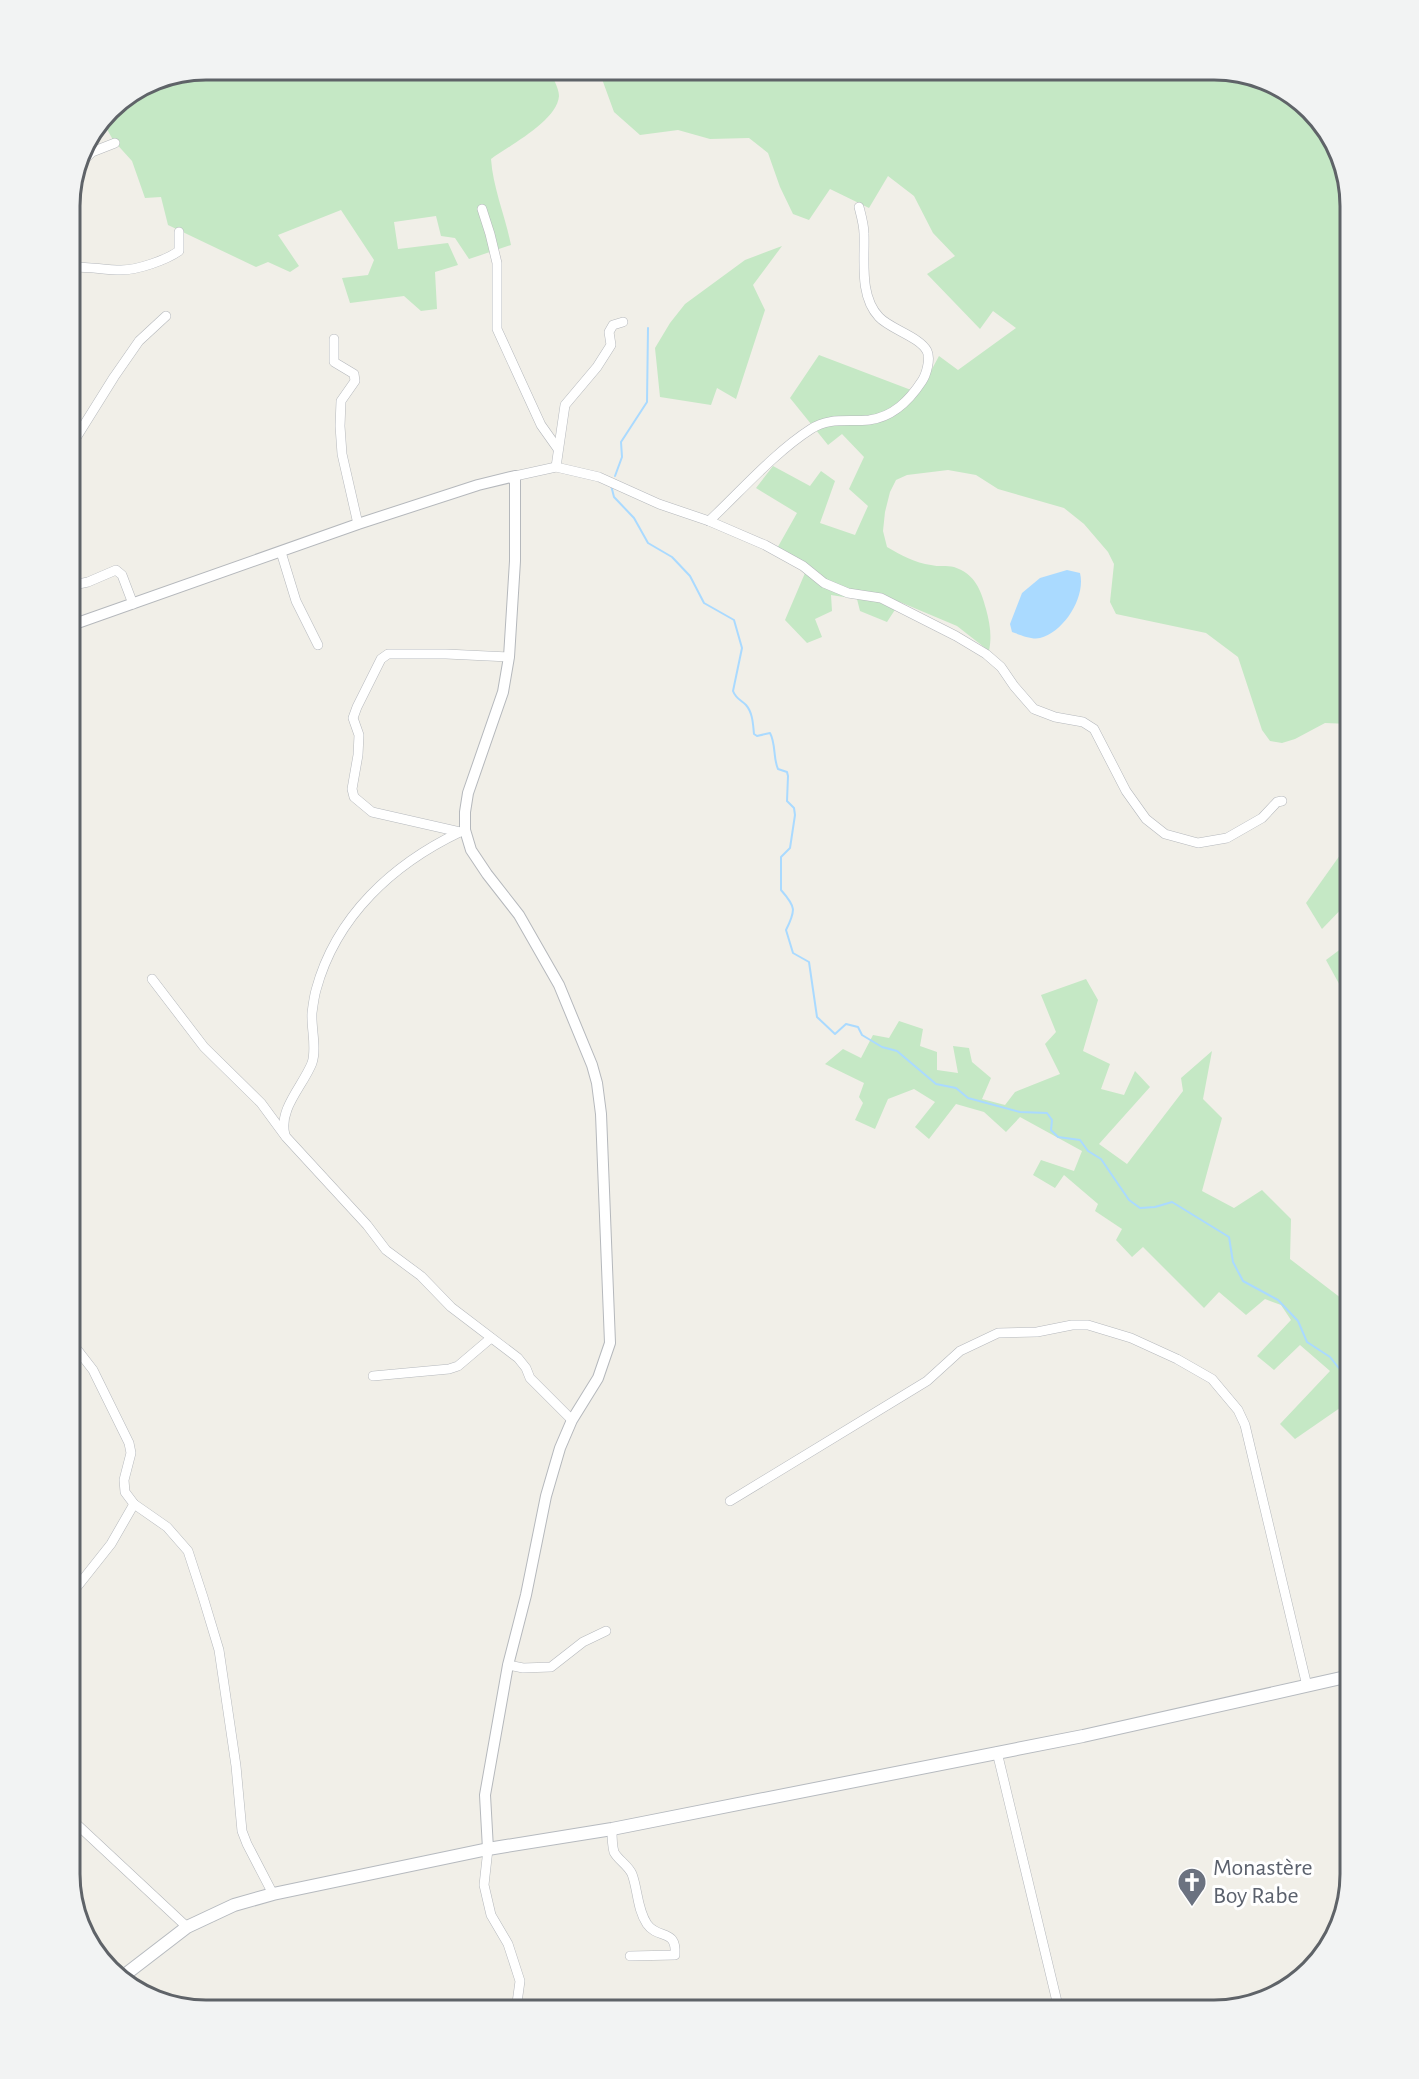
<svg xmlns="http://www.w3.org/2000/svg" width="1419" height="2079" font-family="'Alegreya Sans',sans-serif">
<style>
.green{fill:#c5e8c5}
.water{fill:#aadaff}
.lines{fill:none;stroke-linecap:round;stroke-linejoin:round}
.stream{stroke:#aadaff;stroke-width:2}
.minor-casing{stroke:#b5b8bc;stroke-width:10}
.tertiary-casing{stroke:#b5b8bc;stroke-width:12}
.secondary-casing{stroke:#b6babf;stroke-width:14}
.minor{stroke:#fff;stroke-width:9}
.tertiary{stroke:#fff;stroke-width:10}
.secondary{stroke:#fff;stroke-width:12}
.labels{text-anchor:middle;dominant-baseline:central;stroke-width:6;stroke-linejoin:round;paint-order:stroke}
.worship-label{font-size:24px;fill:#5b616d;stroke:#fff;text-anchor:start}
.rim{fill:none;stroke:#5f6368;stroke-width:3}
</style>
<rect width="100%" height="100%" fill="#f1efe8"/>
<g class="green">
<path d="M206 69H550C552 77 559 88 559 96 557 121 510 145 491 159 493 188 505 215 511 245L469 259 455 238 441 236 436 216 394 222 398 249 448 243 458 265 435 272 437 309 421 311 404 296 350 303 342 278 368 275 374 260 341 210 278 235 299 266 290 272 268 262 256 267 168 225 161 197 145 198 132 161 113 140 102 120 116 108 115 105 154 79Z"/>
<path d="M602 69H1222L1289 92 1332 138 1350 206V724L1325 723 1295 739 1282 743 1270 741 1262 730 1238 657 1206 633 1116 614 1110 602 1114 564 1108 552 1084 524 1064 508 998 489 976 475 948 470 907 475 896 480 890 492 885 512 883 531 887 547C901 555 915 563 931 565 938 567 947 565 954 567 975 574 981 590 986 609 990 624 992 636 989 651L957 626 900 602 887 622 860 611 857 599 831 595 832 611 815 619 822 637 807 643 785 620 808 566 775 552 797 513 756 488 773 466 810 486 821 471 835 481 820 523 855 535 868 506 849 489 864 457 842 434 828 445 790 398 819 355 919 393 939 356 958 370 1016 328 993 311 980 329 927 274 955 256 933 233 914 196 888 176 869 208 830 189 809 220 793 214 780 187 768 153 749 138 710 139 678 130 640 135 614 112 602 79Z"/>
<path d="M782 246 753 285 765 310 736 399 717 388 711 405 660 397 655 348 670 323 685 304 745 260Z"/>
<path d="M1350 841V900L1322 929 1306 903Z"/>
<path d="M1350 942V986L1343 991 1326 960Z"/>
<path d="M1086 979 1098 1000 1083 1051 1110 1064 1101 1089 1124 1095 1135 1071 1150 1087 1099 1144 1127 1164 1183 1091 1181 1078 1212 1051 1203 1099 1222 1118 1202 1191 1234 1208 1262 1190 1291 1219 1290 1259 1350 1305V1401L1295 1439 1280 1424 1330 1371 1300 1345 1274 1370 1257 1356 1291 1320 1281 1305 1265 1299 1246 1315 1219 1292 1204 1308 1143 1247 1132 1257 1116 1240 1122 1229 1095 1211 1098 1204 1064 1175 1055 1188 1033 1175 1041 1160 1074 1171 1082 1151 1020 1117 1006 1132 984 1112 956 1104 929 1139 915 1127 935 1102 914 1089 888 1099 875 1129 855 1120 863 1103 859 1097 864 1083 825 1064 843 1049 861 1058 873 1035 889 1038 899 1021 923 1029 920 1046 937 1052V1070L958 1073 953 1046 969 1048 972 1062 991 1078 982 1099 1005 1105 1015 1092 1060 1074 1045 1044 1056 1032 1041 995Z"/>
</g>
<path class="water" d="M1067 570 1080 573C1086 597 1064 632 1040 638 1032 640 1021 635 1012 632L1010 624 1022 593 1040 578Z"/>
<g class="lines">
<g class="stream">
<path d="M615 476 622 457 621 442 647 402 648 328"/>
<path d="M611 485 614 497 634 518 648 543 672 557 690 576 704 603 734 620 742 648 733 691C736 699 741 700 746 705 753 713 753 725 754 734L757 736 770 733C776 744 773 758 778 769L787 772 788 776 787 801 794 808 795 815 790 848 781 857V890C796 907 796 910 786 930L793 953 809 962 817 1017 835 1034 846 1024 858 1027 862 1035 882 1047 897 1051 936 1084 956 1088 968 1098 1020 1112 1047 1113 1052 1120 1051 1130 1058 1137 1080 1140 1088 1151 1101 1159 1129 1200 1140 1208 1155 1207 1172 1202 1229 1237 1233 1262 1243 1281 1278 1300 1298 1321 1307 1342 1330 1357 1350 1382"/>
</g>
<g class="minor-casing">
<g id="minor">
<path d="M76 168 92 152 115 143"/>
<path d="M482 209 490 234 497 263V329L541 425 558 449"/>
<path d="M69 267C87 266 104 270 121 270 138 270 166 260 179 251V232"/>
<path d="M334 339V362L354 374 355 381 341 401 340 426 342 454 358 524"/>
<path d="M69 449 114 377 139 341 166 316"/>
<path d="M556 467 565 405 597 367 611 345 609 332 613 325 623 322"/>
<path d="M515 476 556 467 599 477 659 504 709 521 765 545 803 566 824 583 848 593 881 598 956 636 986 654 1001 667 1014 686 1034 709 1055 717 1083 722 1094 729 1126 791 1146 819 1165 834 1198 843 1227 838 1262 818 1277 802 1282 801"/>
<path d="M709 521C740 492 775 452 811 429 829 417 848 422 869 420 893 417 909 401 922 381 926 375 931 359 927 351 920 337 890 329 879 317 859 296 865 260 864 234 864 225 861 215 859 207"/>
<path d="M281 552 296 601 318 645"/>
<path d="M69 586 88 582 116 570 122 575 133 604"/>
<path d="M460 832 372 812 354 797 352 789 358 755 359 735 353 718 357 707 381 659 388 654H446L509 657"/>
<path d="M152 979 204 1047 261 1103 286 1137 367 1225 386 1250 421 1276 451 1307 518 1358 526 1368 530 1378 572 1420"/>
<path d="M285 1135C278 1109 303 1086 312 1063 317 1048 311 1028 312 1013 313 1005 314 997 316 990 336 916 393 864 460 832"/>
<path d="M69 1339 93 1370 129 1443 131 1453 124 1480 125 1492 134 1504 167 1527 188 1551 203 1597 219 1650 236 1766 242 1831 247 1844 273 1894"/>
<path d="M373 1376 449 1369 458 1366 491 1338"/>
<path d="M730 1501 927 1381 960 1351 998 1333 1037 1332 1072 1325H1088L1131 1338 1177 1359 1212 1379 1238 1410 1245 1425 1307 1686"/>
<path d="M69 1597 111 1544 134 1504"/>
<path d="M508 1665 523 1668 551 1667 583 1642 606 1631"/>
<path d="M997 1752 1059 2010"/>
<path d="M69 1817 187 1927"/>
<path d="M612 1829C612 1836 612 1845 614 1852 618 1860 628 1865 632 1874 638 1890 637 1909 647 1924 658 1940 677 1928 675 1955L630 1956"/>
<path d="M488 1849 484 1885 491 1915 508 1944 520 1981 516 2010"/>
<path d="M102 1956 124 1974"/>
</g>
</g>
<g class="tertiary-casing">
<path id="tertiary" d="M69 626 358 524 478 485 515 476V561L509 657 503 692 468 793 465 812V830L471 850 487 874 519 915 559 985 592 1065 597 1083 601 1114 610 1343 598 1378 572 1420 560 1448 546 1496 526 1595 508 1665 485 1795 488 1849"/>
</g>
<g class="secondary-casing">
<path id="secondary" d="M122 1977 187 1927 234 1905 273 1894 488 1849 612 1829 1083 1736 1350 1676"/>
</g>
<use href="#minor" class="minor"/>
<use href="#tertiary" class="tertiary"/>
<use href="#secondary" class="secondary"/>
</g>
<defs>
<g id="church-pin" transform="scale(1.5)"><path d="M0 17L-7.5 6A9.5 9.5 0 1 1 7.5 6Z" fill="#6b7280" stroke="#fff"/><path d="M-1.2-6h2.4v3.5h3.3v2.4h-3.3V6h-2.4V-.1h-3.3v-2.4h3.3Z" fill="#fff"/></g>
</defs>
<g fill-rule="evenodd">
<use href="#church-pin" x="1192" y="1882"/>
</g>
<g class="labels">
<g class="worship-label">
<text x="1213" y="1868">Monastère<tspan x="1213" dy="28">Boy Rabe</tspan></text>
</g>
</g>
<path d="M0 0H1419V2079H0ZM206 80H1214A126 126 0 0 1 1340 206V1874A126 126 0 0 1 1214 2000H206A126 126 0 0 1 80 1874V206A126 126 0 0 1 206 80Z" fill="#f2f3f3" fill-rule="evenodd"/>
<path class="rim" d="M206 80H1214A126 126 0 0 1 1340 206V1874A126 126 0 0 1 1214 2000H206A126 126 0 0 1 80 1874V206A126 126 0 0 1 206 80Z"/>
</svg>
